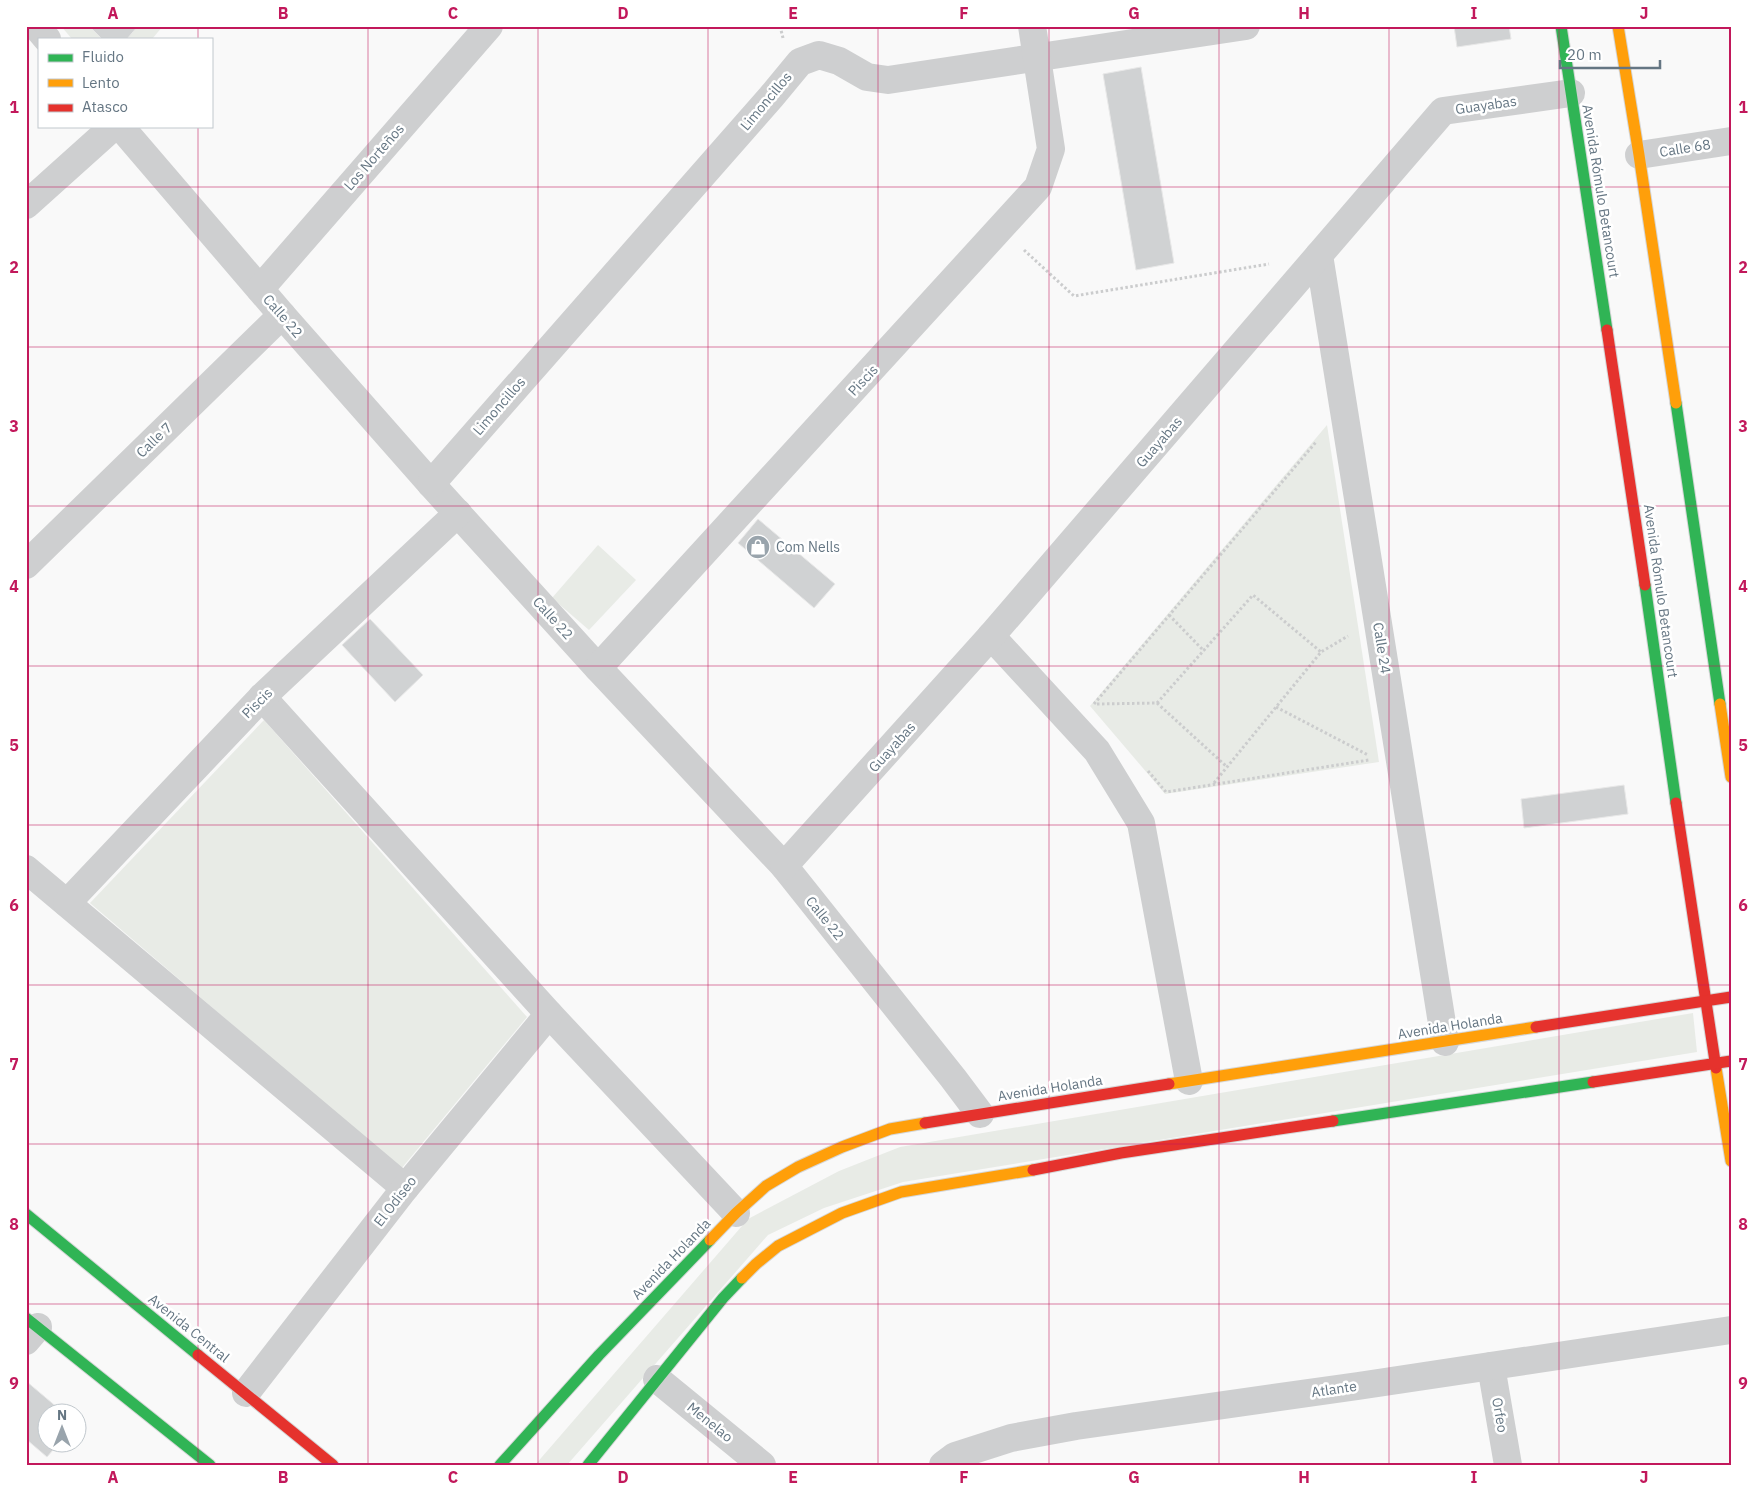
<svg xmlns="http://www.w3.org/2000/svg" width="1757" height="1491" font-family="'IBM Plex Sans',sans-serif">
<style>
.green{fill:#e8ebe6}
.building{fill:#d0d2d3;stroke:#e8e8e8}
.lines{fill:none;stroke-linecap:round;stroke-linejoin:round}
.fast-casing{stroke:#d5d6d7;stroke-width:13}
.slow-casing{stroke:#d5d6d7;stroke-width:13}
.jam-casing{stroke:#d5d6d7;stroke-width:13}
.path{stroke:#cbcccd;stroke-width:3;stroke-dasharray:2.5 2.5;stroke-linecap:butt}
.street{stroke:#cecfd0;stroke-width:28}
.fast{stroke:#30b455;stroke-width:11}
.slow{stroke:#ff9f0a;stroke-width:11}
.jam{stroke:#e5322d;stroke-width:11}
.grid{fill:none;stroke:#c2185b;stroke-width:1;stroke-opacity:0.55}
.labels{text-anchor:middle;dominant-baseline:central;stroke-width:5;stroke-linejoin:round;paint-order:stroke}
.street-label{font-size:14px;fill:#657683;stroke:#fff}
.poi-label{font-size:14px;fill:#657683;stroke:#fff;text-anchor:start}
.neatline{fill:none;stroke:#c2185b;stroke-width:2}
.grid-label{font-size:16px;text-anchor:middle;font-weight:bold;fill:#c2185b}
</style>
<rect width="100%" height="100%" fill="#f9f9f9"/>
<g class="green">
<path d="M61 26H163L152 39H72Z"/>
<path d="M1327 425 1379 762 1165 794 1090 706Z"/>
<path d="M598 545 636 580 589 630 552 598Z"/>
<path d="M264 720 527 1017 401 1169 90 903Z"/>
<path d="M1693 1013 1697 1052 903 1182 824 1208 768 1235 567 1465H535L748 1219 839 1171 900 1147Z"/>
</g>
<g class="building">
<path d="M89 26H138L127 39H102Z"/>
<path d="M1454 26H1509L1511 39 1457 47Z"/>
<path d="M1141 67 1174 263 1136 270 1103 74Z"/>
<path d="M758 519 835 584 814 608 738 543Z"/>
<path d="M370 619 423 675 395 702 342 645Z"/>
<path d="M1624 785 1628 814 1524 828 1521 799Z"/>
<path d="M26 1381 65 1414H48V1444H58L47 1457 26 1439Z"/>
</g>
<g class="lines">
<g class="fast-casing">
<g id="fast">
<path d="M1561 26 1607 330"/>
<path d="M1676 403 1720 704"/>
<path d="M1645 585 1676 803"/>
<path d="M1333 1121 1593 1082"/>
<path d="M26 1214 198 1355"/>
<path d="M26 1318 210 1465"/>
<path d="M500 1465 599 1355 710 1240"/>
<path d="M588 1465 723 1298 742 1278"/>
</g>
</g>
<g class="slow-casing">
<g id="slow">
<path d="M1618 26 1639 155 1676 403"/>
<path d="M1720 704 1731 777"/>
<path d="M1716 1068 1731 1161"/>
<path d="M1169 1084 1536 1027"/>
<path d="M710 1240 736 1213 766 1186 798 1167 842 1147 890 1129 925 1123"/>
<path d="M742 1278 756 1264 778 1246 842 1213 901 1192 1033 1170"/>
</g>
</g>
<g class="jam-casing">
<g id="jam">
<path d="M1607 330 1645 585"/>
<path d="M1676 803 1716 1068"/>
<path d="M1536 1027 1731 997"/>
<path d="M1593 1082 1731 1061"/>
<path d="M925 1123 1169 1084"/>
<path d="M1033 1170 1121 1153 1333 1121"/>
<path d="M198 1355 333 1465"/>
</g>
</g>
<g class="path">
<path d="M780 26 783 38"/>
<path d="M1024 250 1074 296 1269 264"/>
<path d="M1169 615 1204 651"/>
<path d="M1157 703 1253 595 1321 652"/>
<path d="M1094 704 1316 442"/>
<path d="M1097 704 1157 703 1226 766"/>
<path d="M1276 707 1368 755"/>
<path d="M1148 771 1166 792 1369 760"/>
<path d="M1214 783 1321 652 1348 636"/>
</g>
<g class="street">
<path d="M36 26 47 39"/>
<path d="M120 126 282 315 431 484 598 668 784 866 953 1078 980 1114"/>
<path d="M1639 155 1731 141"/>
<path d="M26 205 114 126"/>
<path d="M1319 255 1445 1042"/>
<path d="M260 289 489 26"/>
<path d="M431 484 771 97 800 62 819 55 839 61 867 77 888 80 1246 26"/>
<path d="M26 565 282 315"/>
<path d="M991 636 1097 751 1141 823 1189 1081"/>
<path d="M598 668 1038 187 1051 149 1032 26"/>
<path d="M262 697 549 1014 736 1213"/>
<path d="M784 866 991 636 1443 111 1571 93"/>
<path d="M26 869 405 1188"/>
<path d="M67 903 262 697 458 513"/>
<path d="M26 1341 38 1327"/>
<path d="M1491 1366 1508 1465"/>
<path d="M657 1379 762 1465"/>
<path d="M246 1393 405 1188 549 1014"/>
<path d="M943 1465 955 1456 1011 1438 1076 1426 1358 1386 1731 1330"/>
</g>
<use href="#fast" class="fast"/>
<use href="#slow" class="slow"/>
<use href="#jam" class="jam"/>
</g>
<path class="grid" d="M198 26V39M368 26V1465M538 26V1465M708 26V1465M878 26V1465M1049 26V1465M1219 26V1465M1389 26V1465M1559 26V1465M198 126V1465M26 187H1731M26 347H1731M26 506H1731M26 666H1731M26 825H1731M26 985H1731M26 1144H1731M26 1304H1731"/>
<defs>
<g id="shop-disc" transform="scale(1.25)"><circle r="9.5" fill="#99a4ac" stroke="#fff"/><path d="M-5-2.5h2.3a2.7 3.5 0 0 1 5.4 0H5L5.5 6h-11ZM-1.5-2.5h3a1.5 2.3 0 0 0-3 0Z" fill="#fff"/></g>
</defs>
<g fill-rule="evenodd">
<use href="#shop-disc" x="758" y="547"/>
</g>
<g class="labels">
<g class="street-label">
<text transform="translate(766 101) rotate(-50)">Limoncillos</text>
<text transform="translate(1486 105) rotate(-8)">Guayabas</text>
<text transform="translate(1685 148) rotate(-9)">Calle 68</text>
<text transform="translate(374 157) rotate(-49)">Los Norteños</text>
<text transform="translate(1601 191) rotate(81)">Avenida Rómulo Betancourt</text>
<text transform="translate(283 316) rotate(49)">Calle 22</text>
<text transform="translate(863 380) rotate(-47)">Piscis</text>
<text transform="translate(499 406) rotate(-49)">Limoncillos</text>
<text transform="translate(154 440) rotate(-44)">Calle 7</text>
<text transform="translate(1159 442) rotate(-49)">Guayabas</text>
<text transform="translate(1661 591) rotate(82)">Avenida Rómulo Betancourt</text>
<text transform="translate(553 618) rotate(48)">Calle 22</text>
<text transform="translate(1382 648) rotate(81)">Calle 24</text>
<text transform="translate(257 703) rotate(-45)">Piscis</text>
<text transform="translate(892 747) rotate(-48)">Guayabas</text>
<text transform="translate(825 918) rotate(51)">Calle 22</text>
<text transform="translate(1450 1026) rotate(-9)">Avenida Holanda</text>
<text transform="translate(1050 1088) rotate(-9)">Avenida Holanda</text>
<text transform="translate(395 1201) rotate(-52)">El Odiseo</text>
<text transform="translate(671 1259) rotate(-46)">Avenida Holanda</text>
<text transform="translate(189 1328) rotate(39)">Avenida Central</text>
<text transform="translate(1334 1389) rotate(-8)">Atlante</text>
<text transform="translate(1500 1415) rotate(80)">Orfeo</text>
<text transform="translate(710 1422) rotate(39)">Menelao</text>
</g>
<g class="poi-label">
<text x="776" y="547">Com Nells</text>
</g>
</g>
<rect width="1757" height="1491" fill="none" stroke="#ffffff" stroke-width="55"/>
<rect x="38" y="38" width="175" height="90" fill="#ffffff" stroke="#c1c8cd"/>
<rect x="48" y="54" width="25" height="8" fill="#30b455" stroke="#c1c8cd"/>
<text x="82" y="62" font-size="15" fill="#657683">Fluido</text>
<rect x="48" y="79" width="25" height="8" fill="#ff9f0a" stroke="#c1c8cd"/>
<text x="82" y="88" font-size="15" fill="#657683">Lento</text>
<rect x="48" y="104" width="25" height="8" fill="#e5322d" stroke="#c1c8cd"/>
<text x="82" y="112" font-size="15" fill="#657683">Atasco</text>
<g transform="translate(62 1428)"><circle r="24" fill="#ffffff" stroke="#c1c8cd"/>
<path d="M0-4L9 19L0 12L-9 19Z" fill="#99a4ac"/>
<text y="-8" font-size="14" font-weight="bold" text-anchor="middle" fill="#657683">N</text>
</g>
<path d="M1560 60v8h100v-8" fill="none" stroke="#657683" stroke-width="2.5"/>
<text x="1567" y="60" font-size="15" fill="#657683" stroke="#ffffff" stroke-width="4" paint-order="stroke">20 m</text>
<rect x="28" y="28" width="1702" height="1436" class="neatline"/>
<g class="grid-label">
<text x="113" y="19">A</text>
<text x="283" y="19">B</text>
<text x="453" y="19">C</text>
<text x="623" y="19">D</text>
<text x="793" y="19">E</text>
<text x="964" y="19">F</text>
<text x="1134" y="19">G</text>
<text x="1304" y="19">H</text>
<text x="1474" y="19">I</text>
<text x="1644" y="19">J</text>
<text x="14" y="113">1</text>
<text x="1743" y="113">1</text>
<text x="14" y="273">2</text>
<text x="1743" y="273">2</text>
<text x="14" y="432">3</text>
<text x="1743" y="432">3</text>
<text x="14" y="592">4</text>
<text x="1743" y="592">4</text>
<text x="14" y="751">5</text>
<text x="1743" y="751">5</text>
<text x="14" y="911">6</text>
<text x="1743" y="911">6</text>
<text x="14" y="1070">7</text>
<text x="1743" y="1070">7</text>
<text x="14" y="1230">8</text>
<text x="1743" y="1230">8</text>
<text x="14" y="1389">9</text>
<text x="1743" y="1389">9</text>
<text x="113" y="1483">A</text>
<text x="283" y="1483">B</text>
<text x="453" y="1483">C</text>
<text x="623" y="1483">D</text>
<text x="793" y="1483">E</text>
<text x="964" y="1483">F</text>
<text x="1134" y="1483">G</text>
<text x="1304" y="1483">H</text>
<text x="1474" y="1483">I</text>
<text x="1644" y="1483">J</text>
</g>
</svg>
